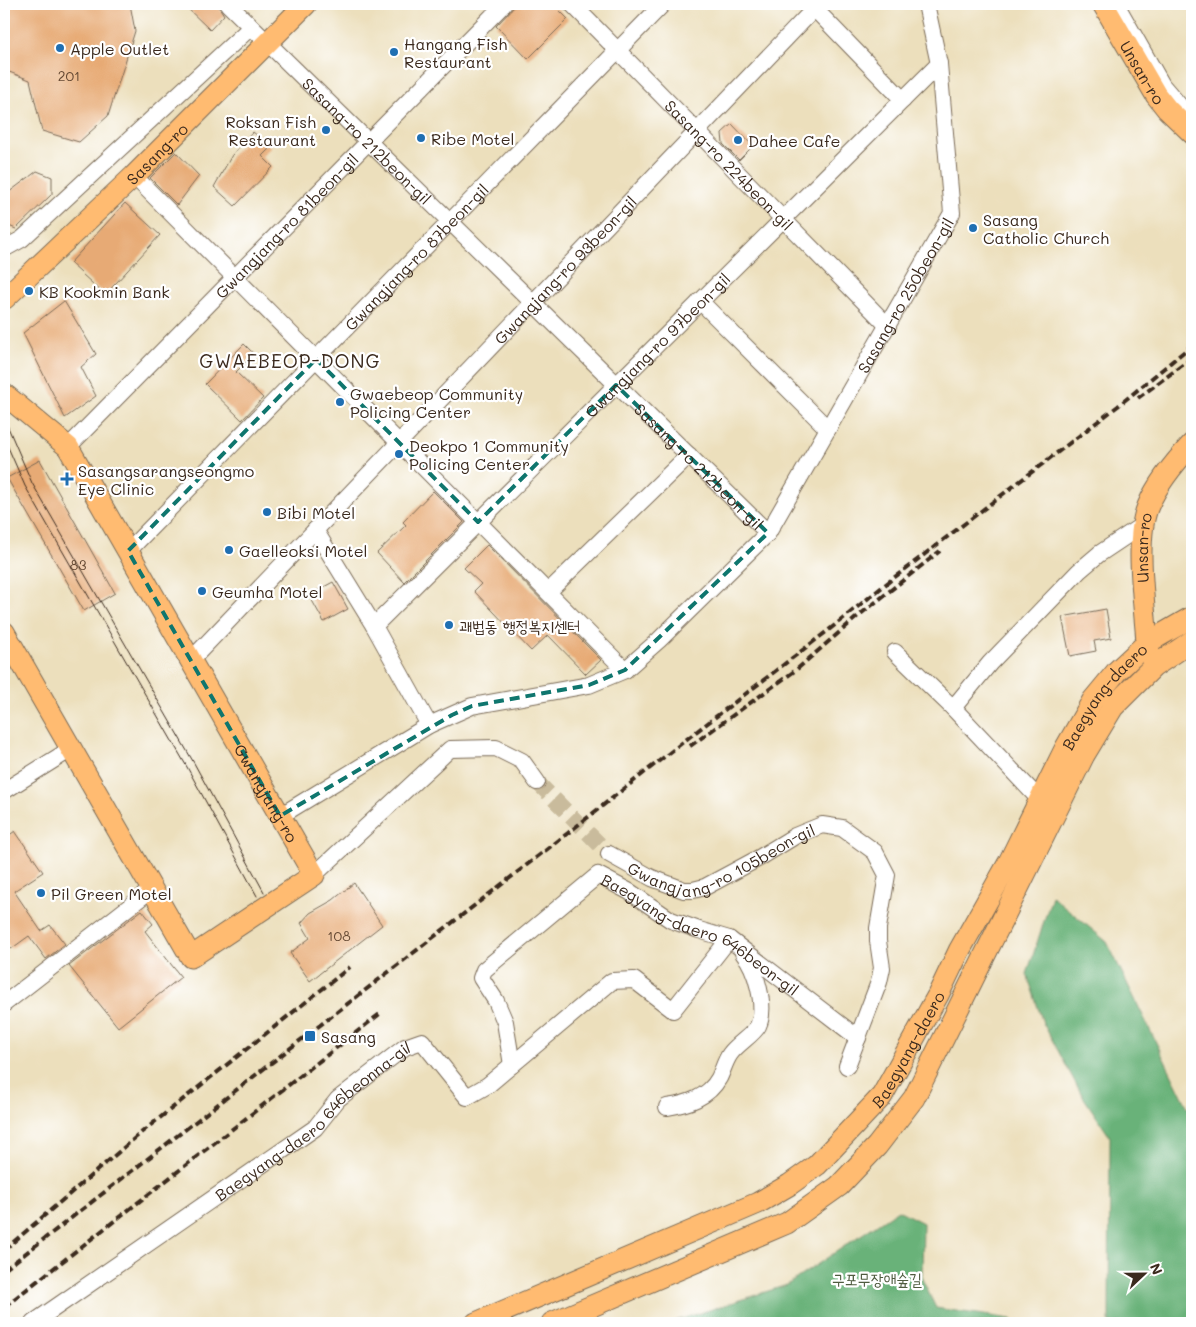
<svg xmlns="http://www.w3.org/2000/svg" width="1196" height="1327" font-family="Mali,'Poor Story',sans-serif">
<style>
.forest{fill:#69b279;stroke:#526e4c}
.building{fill:#e7aa75}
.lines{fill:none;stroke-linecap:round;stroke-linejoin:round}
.minor-tunnel{stroke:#c9bb9c;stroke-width:16;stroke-dasharray:16 8;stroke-linecap:butt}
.minor-casing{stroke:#796955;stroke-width:18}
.major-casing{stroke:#796955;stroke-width:23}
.minor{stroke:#fff;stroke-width:16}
.major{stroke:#ffbb71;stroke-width:21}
.tram{stroke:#3b2a1e;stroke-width:1}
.rail{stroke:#3b2a1e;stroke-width:4;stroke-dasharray:8 4;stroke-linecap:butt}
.marked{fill:none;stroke:#0f766e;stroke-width:4;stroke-dasharray:10 6;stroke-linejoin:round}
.poi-dot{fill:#1f6fb2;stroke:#fff;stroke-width:2}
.labels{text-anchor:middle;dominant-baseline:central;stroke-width:4.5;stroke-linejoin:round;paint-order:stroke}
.number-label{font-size:14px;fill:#664a34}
.poi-label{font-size:16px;fill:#3b2a1e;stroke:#fff;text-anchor:start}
.street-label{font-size:16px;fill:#3b2a1e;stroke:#fff}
.park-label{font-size:16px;fill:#505c40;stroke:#fff}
.quarter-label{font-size:19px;letter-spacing:1px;fill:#3b2a1e;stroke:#fff}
</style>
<rect width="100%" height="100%" fill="#fff"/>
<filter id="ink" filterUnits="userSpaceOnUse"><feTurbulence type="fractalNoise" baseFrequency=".02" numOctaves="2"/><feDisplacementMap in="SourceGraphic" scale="10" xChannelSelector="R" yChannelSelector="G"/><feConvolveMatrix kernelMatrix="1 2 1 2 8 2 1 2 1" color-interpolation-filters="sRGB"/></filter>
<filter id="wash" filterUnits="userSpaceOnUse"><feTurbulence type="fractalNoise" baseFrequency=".0096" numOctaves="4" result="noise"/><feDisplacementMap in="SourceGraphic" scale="20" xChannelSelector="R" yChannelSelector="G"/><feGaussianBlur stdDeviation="1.12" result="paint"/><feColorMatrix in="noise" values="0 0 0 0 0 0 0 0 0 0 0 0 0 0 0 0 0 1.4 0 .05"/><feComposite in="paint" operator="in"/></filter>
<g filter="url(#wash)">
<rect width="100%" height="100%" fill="#ecdfbc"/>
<g class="forest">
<path d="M1052 896 1107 942 1192 1116V1323H1109L1110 1137 1082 1095 1043 1023 1027 974Z"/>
<path d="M898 1210 923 1223 922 1279 936 1308 1011 1319 1015 1323H669L787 1285Z"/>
</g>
<g id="blocks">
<g class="building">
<path d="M4 4H130L135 31 108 116 79 142 42 131 30 80 4 70Z"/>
<path d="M183 4H218L219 7 224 15 210 30Z"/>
<path d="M517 4H553L568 19 528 59 496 26Z"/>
<path d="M732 124 753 146 739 160 723 144 722 133Z"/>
<path d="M253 132 271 147 262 156 273 167 235 206 214 187 232 155Z"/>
<path d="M176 152 199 176 177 205 150 178Z"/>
<path d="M37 171 52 177V194L16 229 4 224V196Z"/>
<path d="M125 203 160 235 105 295 70 263Z"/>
<path d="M64 301 96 354 81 367 96 396 65 418 23 333Z"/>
<path d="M244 344 254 354 236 372 263 398 242 420 205 384Z"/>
<path d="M40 460 115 593 84 611 7 478Z"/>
<path d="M433 491 464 522 404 582 377 553 406 525 403 522Z"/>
<path d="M487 545 601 660 586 674 548 635 531 651 474 591 481 584 464 568Z"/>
<path d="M333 582 348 609 324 622 309 595Z"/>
<path d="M1106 609 1111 638 1094 641 1096 651 1070 656 1062 617Z"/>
<path d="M15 831 43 872 14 891 41 931 50 925 65 944 46 959 29 936 11 949 4 939V839Z"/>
<path d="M354 883 382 925 310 981 290 953 310 938 301 923 310 913 333 900Z"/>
<path d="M142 910 153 924 145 931 181 977 118 1027 69 966Z"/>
</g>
</g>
</g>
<g filter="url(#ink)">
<use href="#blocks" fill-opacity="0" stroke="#796955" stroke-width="1"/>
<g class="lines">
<path class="minor-tunnel" d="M537 782 609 854"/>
<g class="minor-casing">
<g id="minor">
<path id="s1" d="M228 4 768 533"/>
<path id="s2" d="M572 4 888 326"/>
<path d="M810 4 903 100"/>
<path d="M1116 4 1162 85 1192 120"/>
<path d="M134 176 625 670"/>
<path d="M4 249 22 239 251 27"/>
<path d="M700 301 828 429"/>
<path id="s3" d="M68 447 504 4"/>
<path d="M315 530 374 626 429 725"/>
<path id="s4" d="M128 551 663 4"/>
<path d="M548 592 689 455"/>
<path id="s5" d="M374 626 939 64"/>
<path d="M895 652 953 708 1040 800"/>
<path id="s6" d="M190 661 815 8"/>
<path d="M953 708 990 663 1079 571 1099 554 1144 524"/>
<path d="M4 791 71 749"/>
<path id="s7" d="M280 816 429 725 472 706 589 685 625 670 659 640 768 533 952 213 939 64 926 4"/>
<path id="s8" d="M609 854 652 878 684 890H693L705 887 759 858 795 836 822 825 842 828 875 852 887 875 878 928V941L882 968 879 982 847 1066"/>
<path d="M314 875 450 749 496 748 522 761 537 782"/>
<path d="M4 1004 152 889"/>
<path id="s9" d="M512 1065 505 1022 496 1001 481 978 484 970 598 875 630 892 671 920 699 930 729 939 858 1038"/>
<path d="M667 1107C687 1104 708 1098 719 1078 723 1070 725 1061 730 1054 737 1044 753 1035 758 1026 767 1007 756 968 743 953"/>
<path id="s10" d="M33 1323 315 1128 338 1099 405 1047 422 1041 467 1097 488 1085 612 981 634 980 673 1010 729 939"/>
</g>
</g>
<g class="major-casing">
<g id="major">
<path id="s11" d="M1103 4 1156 95 1167 109 1192 133"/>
<path id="s12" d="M4 299 134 176 306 4"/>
<path id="s13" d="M4 394 68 447 314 875 191 957 4 632"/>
<path id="s14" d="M1150 655 1147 643C1145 606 1134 539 1148 506 1158 482 1175 462 1192 444"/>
<path id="s15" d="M476 1323 758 1203 789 1185 817 1165 882 1096 938 995 959 951 1008 864 1065 749 1093 700 1117 671 1147 643 1192 617"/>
<path d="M552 1323 787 1223 839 1186 877 1146 914 1098 1084 755 1113 707 1153 667 1192 641"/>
</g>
</g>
<use href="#minor" class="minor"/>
<use href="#major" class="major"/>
<g class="tram">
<path d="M4 418 32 483 194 763 264 892"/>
<path d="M4 438 25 486 187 767 257 896"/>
</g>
<g class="rail">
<path d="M1138 398 1192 358"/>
<path d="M690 746 796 670 857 617 940 551"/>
<path d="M4 1250 142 1132 350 967"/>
<path d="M4 1270 568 833 692 735 830 629 891 580 1118 406 1192 345"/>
<path d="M4 1307 381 1013"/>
</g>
</g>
</g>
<path class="marked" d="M316 359 478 522 616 385 768 533 625 670 589 685 472 706 452 715 280 816 128 551Z"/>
<g class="poi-dot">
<circle cx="60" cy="48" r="5"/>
<circle cx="394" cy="52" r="5"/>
<circle cx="326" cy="130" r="5"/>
<circle cx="421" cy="138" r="5"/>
<circle cx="738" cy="140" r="5"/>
<circle cx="973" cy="228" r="5"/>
<circle cx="29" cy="291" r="5"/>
<circle cx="340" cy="402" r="5"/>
<circle cx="399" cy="454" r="5"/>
<path d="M64.5 471.5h5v5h5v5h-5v5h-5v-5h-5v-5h5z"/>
<circle cx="267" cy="512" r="5"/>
<circle cx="229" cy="550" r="5"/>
<circle cx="202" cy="591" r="5"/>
<circle cx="449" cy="625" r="5"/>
<circle cx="41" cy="893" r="5"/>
<rect x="304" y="1030" width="12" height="12" rx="2.5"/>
</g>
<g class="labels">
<g class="number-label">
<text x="69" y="75">201</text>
<text x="78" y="564">83</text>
<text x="339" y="935">108</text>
</g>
<g class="poi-label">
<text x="404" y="43">Hangang Fish<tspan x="404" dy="18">Restaurant</tspan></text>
<text x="70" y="48">Apple Outlet</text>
<text x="316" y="121" text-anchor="end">Roksan Fish<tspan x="316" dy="18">Restaurant</tspan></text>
<text x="431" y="138">Ribe Motel</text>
<text x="748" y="140">Dahee Cafe</text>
<text x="983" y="219">Sasang<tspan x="983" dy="18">Catholic Church</tspan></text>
<text x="39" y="291">KB Kookmin Bank</text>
<text x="350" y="393">Gwaebeop Community<tspan x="350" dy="18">Policing Center</tspan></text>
<text x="409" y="445">Deokpo 1 Community<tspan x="409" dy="18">Policing Center</tspan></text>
<text x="78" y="470">Sasangsarangseongmo<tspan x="78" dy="18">Eye Clinic</tspan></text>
<text x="277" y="512">Bibi Motel</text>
<text x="239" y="550">Gaelleoksi Motel</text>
<text x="212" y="591">Geumha Motel</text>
<text x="459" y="625">괘법동 행정복지센터</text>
<text x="51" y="893">Pil Green Motel</text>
<text x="321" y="1036">Sasang</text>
</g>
<g class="street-label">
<text stroke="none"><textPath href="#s11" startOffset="79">Unsan-ro</textPath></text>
<text stroke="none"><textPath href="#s1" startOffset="195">Sasang-ro 212beon-gil</textPath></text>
<text stroke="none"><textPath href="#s12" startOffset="211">Sasang-ro</textPath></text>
<text stroke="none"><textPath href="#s2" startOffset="225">Sasang-ro 224beon-gil</textPath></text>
<text stroke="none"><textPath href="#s3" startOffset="311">Gwangjang-ro 81beon-gil</textPath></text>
<text stroke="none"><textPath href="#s4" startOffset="412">Gwangjang-ro 87beon-gil</textPath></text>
<text stroke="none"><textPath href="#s6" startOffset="542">Gwangjang-ro 93beon-gil</textPath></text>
<text stroke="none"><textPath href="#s7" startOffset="852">Sasang-ro 250beon-gil</textPath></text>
<text stroke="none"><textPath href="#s5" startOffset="399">Gwangjang-ro 97beon-gil</textPath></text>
<text stroke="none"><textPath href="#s1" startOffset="660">Sasang-ro 212beon-gil</textPath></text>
<text stroke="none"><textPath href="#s14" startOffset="108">Unsan-ro</textPath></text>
<text stroke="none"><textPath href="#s15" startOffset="930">Baegyang-daero</textPath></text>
<text stroke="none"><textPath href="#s13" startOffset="482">Gwangjang-ro</textPath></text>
<text stroke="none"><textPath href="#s8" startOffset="126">Gwangjang-ro 105beon-gil</textPath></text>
<text stroke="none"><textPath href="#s9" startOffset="370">Baegyang-daero 646beon-gil</textPath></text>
<text stroke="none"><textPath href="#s15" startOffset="525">Baegyang-daero</textPath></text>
<text stroke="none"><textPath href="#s10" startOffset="346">Baegyang-daero 646beonna-gil</textPath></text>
</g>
<g class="park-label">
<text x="877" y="1278">구포무장애숲길</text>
</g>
<g class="quarter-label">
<text x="290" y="360">GWAEBEOP-DONG</text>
</g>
</g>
<rect width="1196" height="1327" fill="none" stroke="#fff" stroke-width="20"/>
<g transform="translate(1144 1274) rotate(68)" stroke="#ffffff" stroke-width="4" paint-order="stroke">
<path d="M0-4L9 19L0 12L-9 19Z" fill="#3b2a1e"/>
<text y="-8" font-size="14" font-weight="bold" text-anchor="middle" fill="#3b2a1e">N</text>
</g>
</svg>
